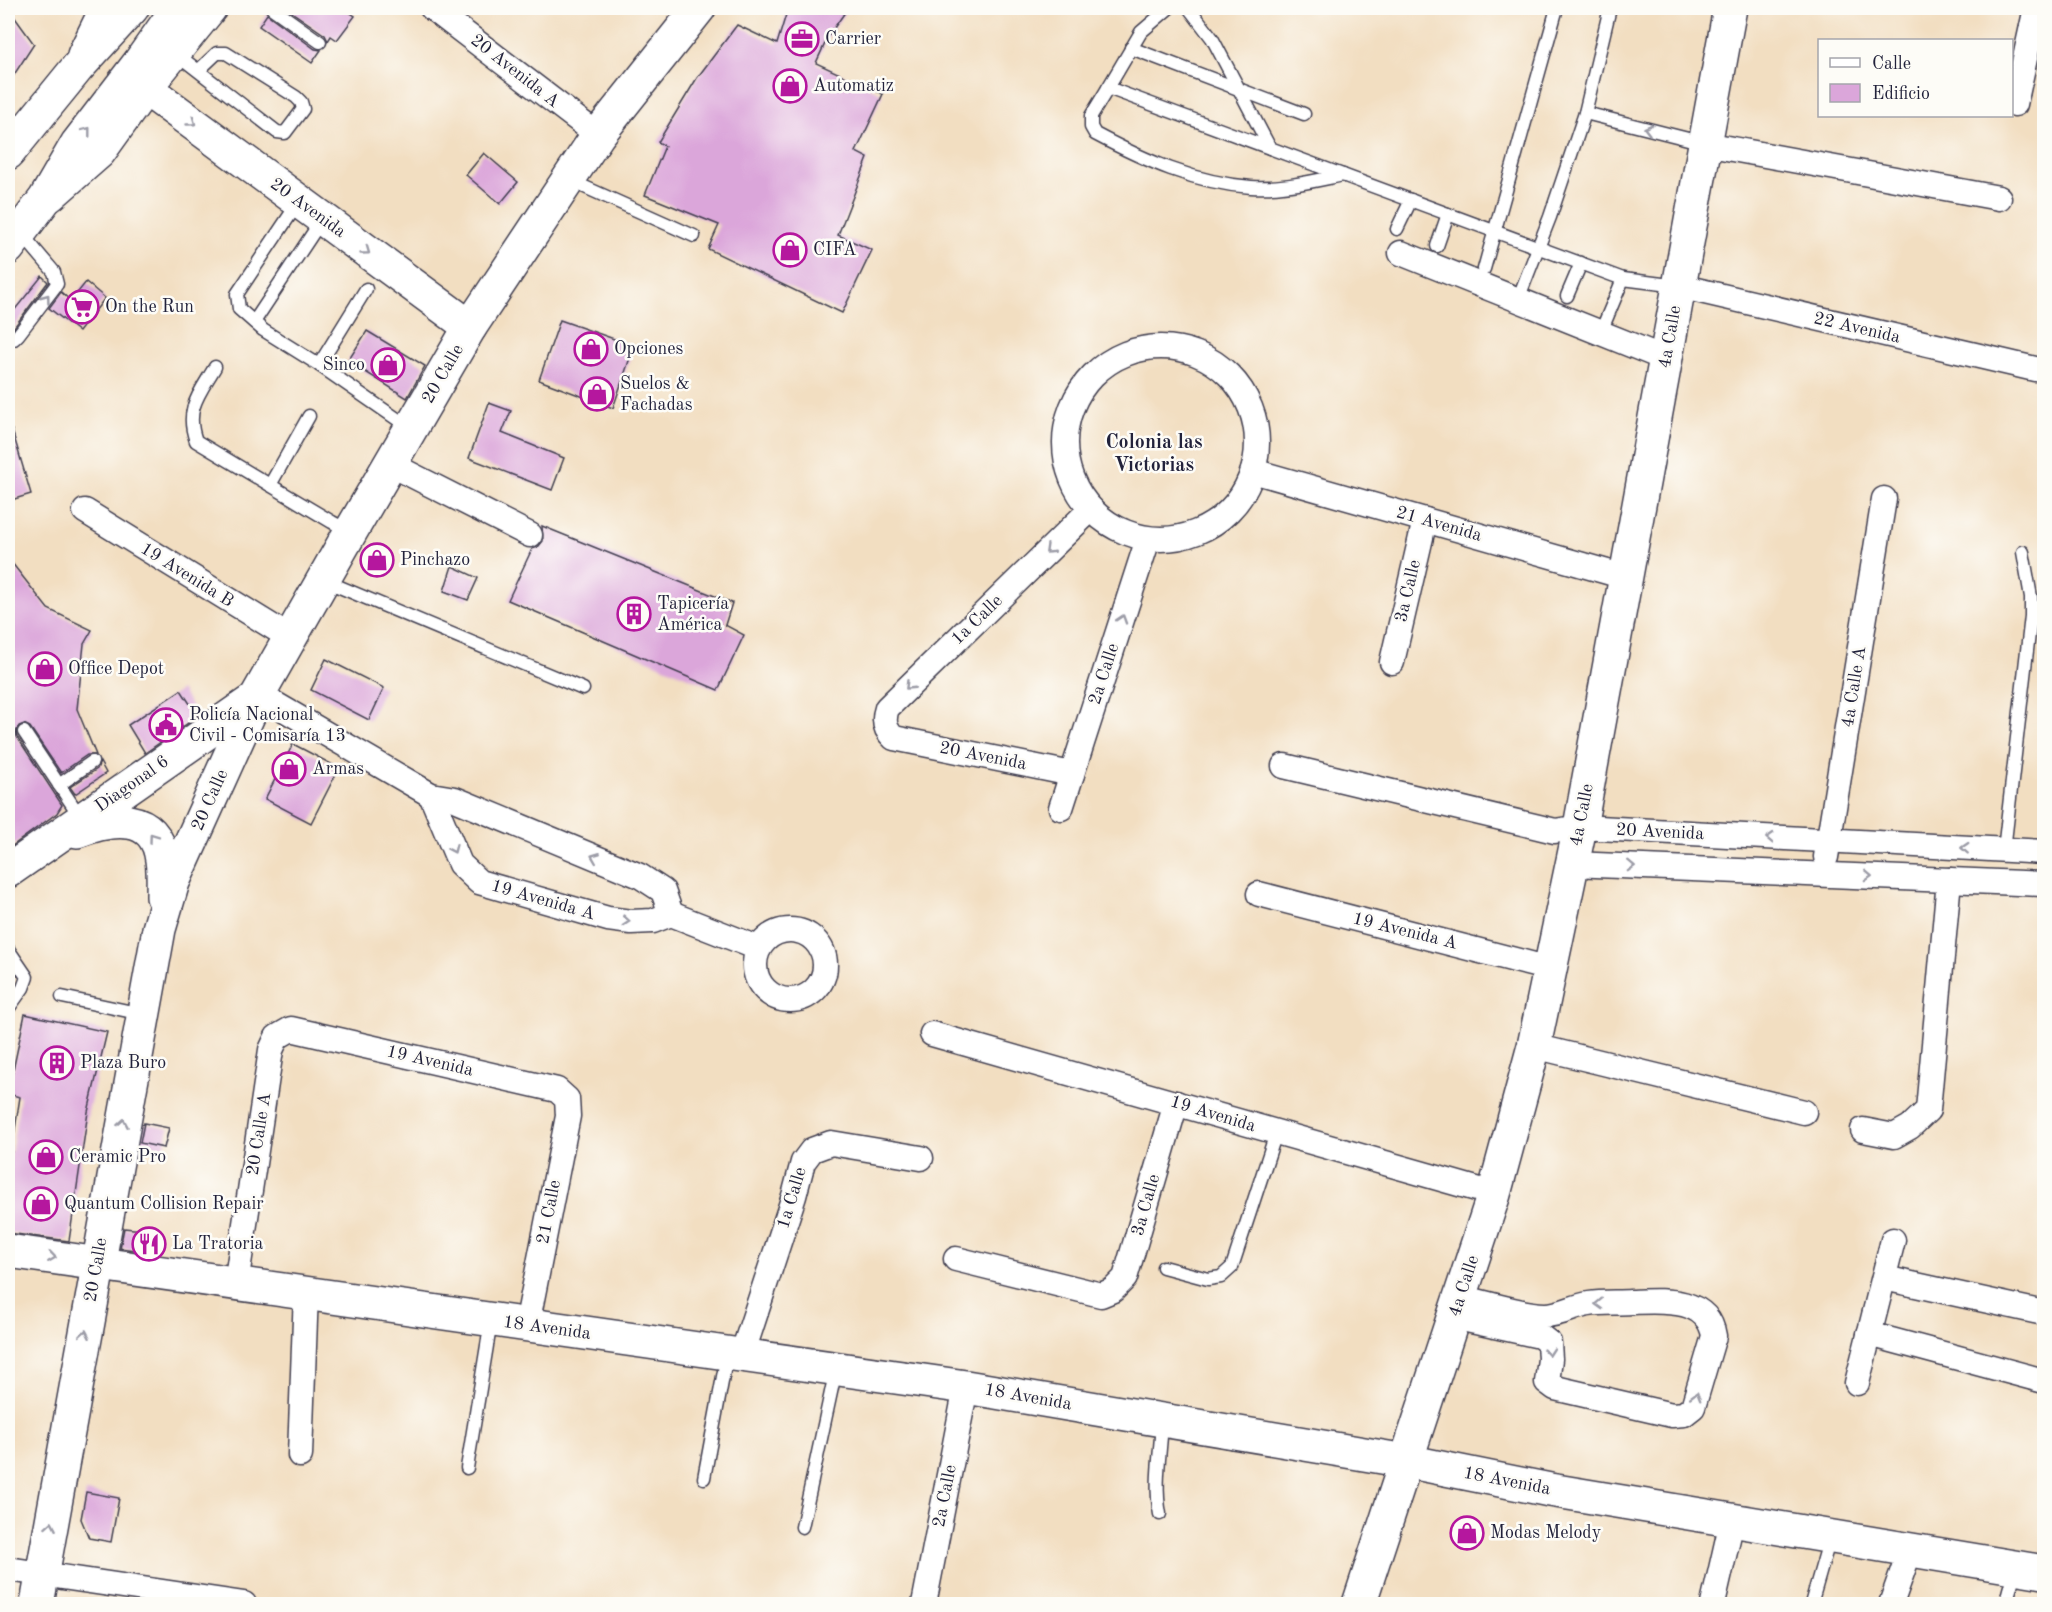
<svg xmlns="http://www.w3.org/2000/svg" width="2052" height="1612" font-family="'Old Standard TT',serif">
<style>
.building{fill:#dba6da}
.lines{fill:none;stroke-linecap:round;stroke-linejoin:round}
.lane-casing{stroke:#413e4f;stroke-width:15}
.street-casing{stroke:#413e4f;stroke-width:27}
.secondary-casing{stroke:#413e4f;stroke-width:36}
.highway-casing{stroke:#413e4f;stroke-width:36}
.lane{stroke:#fff;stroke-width:12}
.street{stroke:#fff;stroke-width:24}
.secondary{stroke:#fff;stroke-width:33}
.highway{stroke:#fff;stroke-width:33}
.oneway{stroke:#9c9ca7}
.labels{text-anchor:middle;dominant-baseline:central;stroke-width:5;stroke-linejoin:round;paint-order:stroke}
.poi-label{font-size:18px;fill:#22223b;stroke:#fdfcf7;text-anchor:start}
.street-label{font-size:18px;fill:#22223b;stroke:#fdfcf7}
.neighbourhood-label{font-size:20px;font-weight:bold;fill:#22223b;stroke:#fdfcf7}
</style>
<rect width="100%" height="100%" fill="#fdfcf7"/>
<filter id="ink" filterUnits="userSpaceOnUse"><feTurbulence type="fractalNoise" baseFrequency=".0167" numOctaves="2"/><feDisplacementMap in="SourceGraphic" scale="12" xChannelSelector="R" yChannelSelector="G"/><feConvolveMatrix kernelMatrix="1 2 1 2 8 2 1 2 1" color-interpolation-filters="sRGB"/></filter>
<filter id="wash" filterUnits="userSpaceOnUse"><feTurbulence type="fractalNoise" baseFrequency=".008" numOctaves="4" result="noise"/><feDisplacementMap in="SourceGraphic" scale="24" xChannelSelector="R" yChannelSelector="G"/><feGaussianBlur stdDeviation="1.35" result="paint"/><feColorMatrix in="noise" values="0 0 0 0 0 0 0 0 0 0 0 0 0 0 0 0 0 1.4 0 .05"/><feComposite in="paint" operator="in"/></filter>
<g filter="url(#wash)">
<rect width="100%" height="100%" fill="#f2dec1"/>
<g id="blocks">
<g class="building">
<path d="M8 8 34 44 8 84Z"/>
<path d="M286 8H343L355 16 337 40 331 36 328 41 325 35Z"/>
<path d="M788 8H848L829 35 816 63 883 94 856 152 868 158 838 235 872 250 842 313 708 249 719 225 645 195 665 146 658 142 697 78 737 25 777 44Z"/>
<path d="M267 14 315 49 321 50 312 63 259 26Z"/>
<path d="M484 153 518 182 500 204 466 175Z"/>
<path d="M42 276 48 282 12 330H8V318Z"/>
<path d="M86 282 105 298 79 332 49 308 61 292 71 301Z"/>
<path d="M560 320 634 346 613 408 539 380Z"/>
<path d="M367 331 425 366 407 398 348 361Z"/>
<path d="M489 403 511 411 502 433 564 458 552 490 469 458Z"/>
<path d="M12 430 31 494 8 501V431Z"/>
<path d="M542 526 732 603 725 625 744 635 718 690 508 600 532 549 538 547 543 541Z"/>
<path d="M8 558 48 609 92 630 84 644 77 709 96 755H87L61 773 30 727 24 724 19 726 16 732 17 737 62 805 57 813 8 849Z"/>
<path d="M452 566 478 578 468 600 444 591Z"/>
<path d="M326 659 384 688 369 720 311 690Z"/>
<path d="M181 690 198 716 145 753 128 725Z"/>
<path d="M293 744 339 768 311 823 265 799Z"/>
<path d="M100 762 106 773 75 794 70 787 97 769Z"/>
<path d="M25 1014 107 1032 88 1112 69 1241 8 1233V1174L20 1097 8 1094Z"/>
<path d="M144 1123 169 1128 164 1148 140 1143Z"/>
<path d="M124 1228 152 1231 150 1252 120 1248Z"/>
<path d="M86 1492 119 1498 111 1542 89 1538 81 1519Z"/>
</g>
</g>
</g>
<g filter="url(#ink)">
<use href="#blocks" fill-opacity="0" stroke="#413e4f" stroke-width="1.5"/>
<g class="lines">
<g class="lane-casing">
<g id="lane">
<path d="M272 8 320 42"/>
<path d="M1169 8 1141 32 1108 88 1091 116V127L1095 134C1144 160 1195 183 1251 187 1282 189 1313 181 1343 175"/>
<path d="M1189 8 1212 38 1270 148"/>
<path d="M1131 48 1304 114"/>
<path d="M174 52 277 132 285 133 303 109 301 102 296 97 226 53H217L199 70"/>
<path d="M1108 88 1623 279 1678 286"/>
<path d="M1585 113 1704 143"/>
<path d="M569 180 694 236"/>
<path d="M298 203 237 294 239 309 263 330 319 365 410 428"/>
<path d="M1397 229 1411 200"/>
<path d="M1437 246 1448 214"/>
<path d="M1484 269 1557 8"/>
<path d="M1522 289 1550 217 1585 113 1610 8"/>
<path d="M1567 296 1581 263"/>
<path d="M254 322 321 221"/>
<path d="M1605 322 1623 279"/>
<path d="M8 338 14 339 18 335 57 284 54 272 21 233"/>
<path d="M319 365 366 289"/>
<path d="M215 367C200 393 184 409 196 441L332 522 349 531"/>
<path d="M270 485 309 416"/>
<path d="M323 580 583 689"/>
<path d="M24 732 81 818"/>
<path d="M59 785 92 762"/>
<path d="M2004 850 2031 616V597L2023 552"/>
<path d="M8 949 27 977 23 988 8 1009"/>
<path d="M62 997 142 1014"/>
<path d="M1163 1267 1208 1279 1221 1277 1232 1267 1276 1133"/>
<path d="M467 1468 491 1321"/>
<path d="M704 1478 727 1355"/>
<path d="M1160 1514C1154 1483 1161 1451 1162 1420"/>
<path d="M802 1527 836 1369"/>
<path d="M1811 1604 1830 1538"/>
<path d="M2006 1604 2016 1568"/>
</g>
</g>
<g class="street-casing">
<g id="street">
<path d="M432 8 598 135"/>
<path d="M2015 104 2036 8"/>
<path d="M1705 144 1999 198"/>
<path d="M1401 253 1666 359"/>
<path d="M1679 286 2035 369"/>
<circle cx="1161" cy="443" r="96"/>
<path d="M390 464 530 535"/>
<path d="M1253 471 1625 577"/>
<path d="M85 511 289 637"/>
<path d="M1392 662 1425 520"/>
<path d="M258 694 431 795 455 799 640 876 663 891 671 914"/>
<path d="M1284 766 1555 831 1580 827 2044 852"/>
<path d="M1072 774 894 738C884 729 883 720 887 708L1091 509"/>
<path d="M431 795 460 864 479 882 608 919 631 922 653 921 671 914 758 948"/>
<path d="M1061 808 1148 539"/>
<path d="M1826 857 1884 499"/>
<path d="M1572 864 2044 884"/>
<path d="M1259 894 1550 969"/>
<circle cx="790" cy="965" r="35"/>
<path d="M932 1034 1494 1194"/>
<path d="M1534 1046 1804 1112"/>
<path d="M1863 1130 1894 1136 1910 1127 1928 1110 1949 880"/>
<path d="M956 1259 1101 1295 1113 1290 1125 1278 1176 1103"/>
<path d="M1884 1278 2044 1313"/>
<path d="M236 1284 271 1050 277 1037 291 1029 557 1090 567 1099 568 1116 527 1325"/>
<path d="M1453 1317 1540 1336 1549 1343 1550 1359 1547 1382 1555 1388 1672 1415 1684 1414 1693 1407 1714 1336C1708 1296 1660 1301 1631 1302 1617 1303 1603 1302 1589 1304 1574 1306 1561 1315 1545 1315 1523 1315 1484 1302 1460 1297"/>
<path d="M1869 1334 2044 1381"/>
<path d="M742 1355 794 1196 803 1162 812 1150 831 1143 921 1158"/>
<path d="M1857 1383 1893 1240"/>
<path d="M300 1455 306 1292"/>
<path d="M8 1569 244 1604"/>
<path d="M924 1604 966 1387"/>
<path d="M1713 1604 1732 1521"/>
<path d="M1891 1604 1910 1550"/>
</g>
</g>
<g class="secondary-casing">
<g id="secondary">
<path d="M84 55 107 8"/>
<path d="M145 88 470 327"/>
<path d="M50 195 99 152 145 88 210 8"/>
<path d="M77 831C111 818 156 811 162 860 164 872 163 885 163 897"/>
<path d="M8 871 255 699"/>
<path d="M8 1251 966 1387 1406 1461 1550 1490 2044 1572"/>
<path d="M37 1604 159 929 173 882 256 698 351 531 470 327 598 135 699 8"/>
<path d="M1359 1604 1494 1194 1534 1046 1580 827 1730 8"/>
</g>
</g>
<g class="highway-casing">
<g id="highway">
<path d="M8 153 78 67 132 8"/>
<path d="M8 248 45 199 77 144 140 62 178 8"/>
</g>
</g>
<use href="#lane" class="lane"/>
<use href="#street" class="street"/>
<use href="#secondary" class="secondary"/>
<use href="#highway" class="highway"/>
</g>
<defs><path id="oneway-chevron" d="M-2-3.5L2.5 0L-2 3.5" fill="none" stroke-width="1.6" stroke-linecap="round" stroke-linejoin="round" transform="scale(1.5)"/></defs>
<g class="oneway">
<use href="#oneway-chevron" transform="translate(192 122) rotate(36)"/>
<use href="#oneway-chevron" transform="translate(1648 129) rotate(-166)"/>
<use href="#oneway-chevron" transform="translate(87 131) rotate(-52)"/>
<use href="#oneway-chevron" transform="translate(366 251) rotate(36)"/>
<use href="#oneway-chevron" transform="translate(46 298) rotate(-53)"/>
<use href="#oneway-chevron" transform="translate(1049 550) rotate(136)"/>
<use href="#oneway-chevron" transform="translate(1122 619) rotate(-72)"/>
<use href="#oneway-chevron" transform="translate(909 686) rotate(136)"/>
<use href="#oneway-chevron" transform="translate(153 837) rotate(-126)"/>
<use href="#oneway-chevron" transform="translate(1770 838) rotate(-177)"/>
<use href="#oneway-chevron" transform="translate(1965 848) rotate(-177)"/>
<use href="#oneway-chevron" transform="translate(453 849) rotate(66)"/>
<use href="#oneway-chevron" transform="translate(595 857) rotate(-158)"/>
<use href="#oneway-chevron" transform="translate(1631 866) rotate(2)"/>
<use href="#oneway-chevron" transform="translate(1868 876) rotate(2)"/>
<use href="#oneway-chevron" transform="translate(626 921) rotate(5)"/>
<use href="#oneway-chevron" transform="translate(123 1123) rotate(-80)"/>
<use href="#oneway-chevron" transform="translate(52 1257) rotate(8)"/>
<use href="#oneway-chevron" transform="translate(1599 1304) rotate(178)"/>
<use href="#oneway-chevron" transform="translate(85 1334) rotate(-80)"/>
<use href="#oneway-chevron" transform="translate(1549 1352) rotate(85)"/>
<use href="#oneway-chevron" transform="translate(1696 1396) rotate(-74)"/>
<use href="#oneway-chevron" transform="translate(51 1526) rotate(-80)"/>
</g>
</g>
<defs>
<g id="office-ring" transform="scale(1.725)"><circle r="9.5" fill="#fdfcf7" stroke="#b5179e" stroke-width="1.5"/><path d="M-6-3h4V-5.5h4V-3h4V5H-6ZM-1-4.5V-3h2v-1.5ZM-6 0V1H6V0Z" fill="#b5179e"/></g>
<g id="shop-ring" transform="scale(1.725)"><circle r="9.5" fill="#fdfcf7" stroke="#b5179e" stroke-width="1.5"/><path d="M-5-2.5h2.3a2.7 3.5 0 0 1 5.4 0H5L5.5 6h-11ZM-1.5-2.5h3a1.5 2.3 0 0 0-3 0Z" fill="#b5179e"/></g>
<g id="supermarket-ring" transform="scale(1.725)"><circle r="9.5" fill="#fdfcf7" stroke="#b5179e" stroke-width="1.5"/><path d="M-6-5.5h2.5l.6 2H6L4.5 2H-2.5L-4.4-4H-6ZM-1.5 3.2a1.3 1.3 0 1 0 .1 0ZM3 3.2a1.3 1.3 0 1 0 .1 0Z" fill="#b5179e"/></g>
<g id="building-ring" transform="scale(1.725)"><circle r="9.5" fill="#fdfcf7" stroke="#b5179e" stroke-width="1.5"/><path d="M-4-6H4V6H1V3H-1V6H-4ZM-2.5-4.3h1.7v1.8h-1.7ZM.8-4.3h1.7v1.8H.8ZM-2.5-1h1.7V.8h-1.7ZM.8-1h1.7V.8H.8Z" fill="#b5179e"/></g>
<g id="civic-ring" transform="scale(1.725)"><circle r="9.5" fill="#fdfcf7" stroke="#b5179e" stroke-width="1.5"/><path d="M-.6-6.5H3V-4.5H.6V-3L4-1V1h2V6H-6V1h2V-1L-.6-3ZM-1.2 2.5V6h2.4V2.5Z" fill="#b5179e"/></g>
<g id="restaurant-ring" transform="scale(1.725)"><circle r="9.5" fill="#fdfcf7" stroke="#b5179e" stroke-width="1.5"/><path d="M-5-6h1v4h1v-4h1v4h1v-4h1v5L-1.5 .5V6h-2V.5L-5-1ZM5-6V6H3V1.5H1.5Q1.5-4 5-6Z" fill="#b5179e"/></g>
</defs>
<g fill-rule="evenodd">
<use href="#office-ring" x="802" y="39"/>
<use href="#shop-ring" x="790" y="86"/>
<use href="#shop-ring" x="790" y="250"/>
<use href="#supermarket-ring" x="82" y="307"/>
<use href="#shop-ring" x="591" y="349"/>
<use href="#shop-ring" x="388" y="365"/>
<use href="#shop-ring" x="597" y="394"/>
<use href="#shop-ring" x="377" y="560"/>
<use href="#building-ring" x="634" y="614"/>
<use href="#shop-ring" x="45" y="669"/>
<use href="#civic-ring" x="166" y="725"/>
<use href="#shop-ring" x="289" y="769"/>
<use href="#building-ring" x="57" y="1063"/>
<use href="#shop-ring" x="46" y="1157"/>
<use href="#shop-ring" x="41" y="1204"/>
<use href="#restaurant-ring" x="149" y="1244"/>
<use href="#shop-ring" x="1467" y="1533"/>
</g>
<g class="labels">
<g class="poi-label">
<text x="825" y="39">Carrier</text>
<text x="813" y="86">Automatiz</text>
<text x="813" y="250">CIFA</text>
<text x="105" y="307">On the Run</text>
<text x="614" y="349">Opciones</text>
<text x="365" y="365" text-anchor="end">Sinco</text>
<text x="620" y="384">Suelos &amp;<tspan x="620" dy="21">Fachadas</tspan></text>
<text x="400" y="560">Pinchazo</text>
<text x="657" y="604">Tapicería<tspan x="657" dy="21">América</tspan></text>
<text x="68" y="669">Office Depot</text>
<text x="189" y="715">Policía Nacional<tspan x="189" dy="21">Civil - Comisaría 13</tspan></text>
<text x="312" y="769">Armas</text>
<text x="80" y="1063">Plaza Buro</text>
<text x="69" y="1157">Ceramic Pro</text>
<text x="64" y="1204">Quantum Collision Repair</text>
<text x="172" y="1244">La Tratoria</text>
<text x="1490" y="1533">Modas Melody</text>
</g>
<g class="street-label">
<text transform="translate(515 71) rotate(38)">20 Avenida A</text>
<text transform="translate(308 208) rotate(36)">20 Avenida</text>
<text transform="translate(1857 328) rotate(13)">22 Avenida</text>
<text transform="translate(1670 337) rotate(-80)">4a Calle</text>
<text transform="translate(443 374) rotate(-60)">20 Calle</text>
<text transform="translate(1439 524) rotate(16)">21 Avenida</text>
<text transform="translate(187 575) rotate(32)">19 Avenida B</text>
<text transform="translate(1408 591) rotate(-77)">3a Calle</text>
<text transform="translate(977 620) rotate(-44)">1a Calle</text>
<text transform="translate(1104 674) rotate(-72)">2a Calle</text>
<text transform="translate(1854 687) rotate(-81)">4a Calle A</text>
<text transform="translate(983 756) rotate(11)">20 Avenida</text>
<text transform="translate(132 784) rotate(-35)">Diagonal 6</text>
<text transform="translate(210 800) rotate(-66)">20 Calle</text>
<text transform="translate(1582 815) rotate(-79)">4a Calle</text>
<text transform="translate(1660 832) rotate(3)">20 Avenida</text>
<text transform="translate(543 900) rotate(16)">19 Avenida A</text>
<text transform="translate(1405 931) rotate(14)">19 Avenida A</text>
<text transform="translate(430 1061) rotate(13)">19 Avenida</text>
<text transform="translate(1213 1114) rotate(17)">19 Avenida</text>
<text transform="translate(259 1134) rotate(-81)">20 Calle A</text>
<text transform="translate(792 1198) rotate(-73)">1a Calle</text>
<text transform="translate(1146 1205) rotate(-74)">3a Calle</text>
<text transform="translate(549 1212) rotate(-79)">21 Calle</text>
<text transform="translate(96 1270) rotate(-80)">20 Calle</text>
<text transform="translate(1464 1286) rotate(-72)">4a Calle</text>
<text transform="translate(547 1328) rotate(8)">18 Avenida</text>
<text transform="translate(1028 1397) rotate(10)">18 Avenida</text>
<text transform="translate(1507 1481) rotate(11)">18 Avenida</text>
<text transform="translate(945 1496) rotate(-79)">2a Calle</text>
</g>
<g class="neighbourhood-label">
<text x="1154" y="443">Colonia las<tspan x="1154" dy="23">Victorias</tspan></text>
</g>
</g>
<rect width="2052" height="1612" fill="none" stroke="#fdfcf7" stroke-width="30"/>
<rect x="1818" y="39" width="195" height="78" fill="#fdfcf7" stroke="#a5a5ac" stroke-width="1.5"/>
<rect x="1830" y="58" width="30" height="9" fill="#ffffff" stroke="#a5a5ac" stroke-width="1.5"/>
<text x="1872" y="69" font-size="18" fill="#22223b">Calle</text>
<rect x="1830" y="84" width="30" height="18" fill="#dba6da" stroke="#a5a5ac" stroke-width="1.5"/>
<text x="1872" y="99" font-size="18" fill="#22223b">Edificio</text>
</svg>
